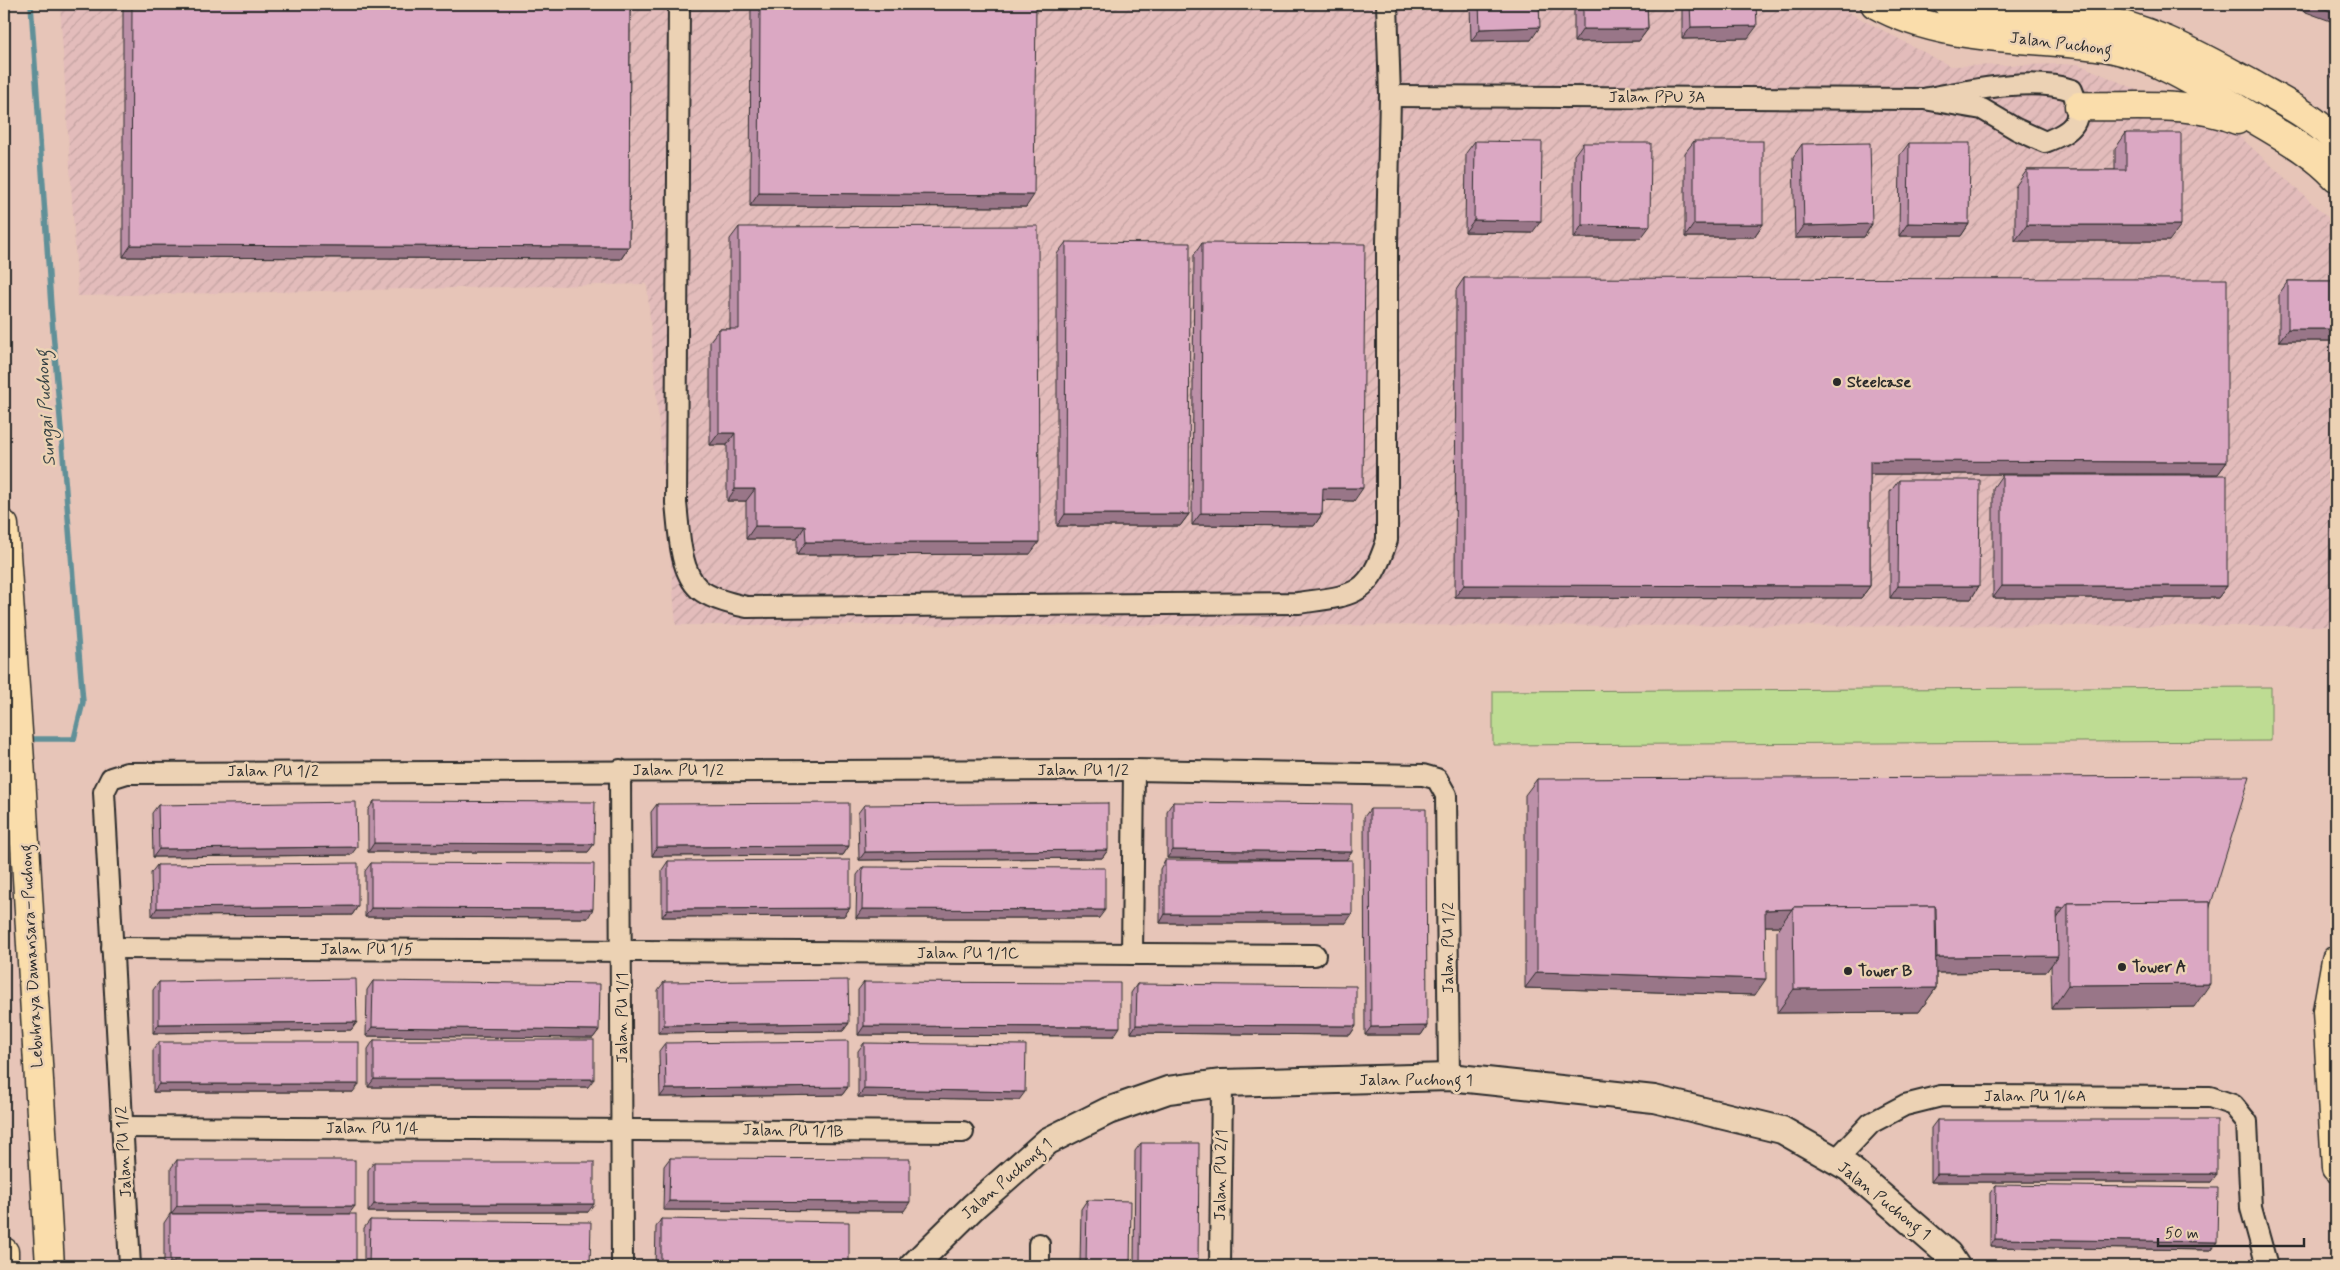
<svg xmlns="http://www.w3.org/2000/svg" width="2340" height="1270" font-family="Mynerve,sans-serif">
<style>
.industrial{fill:url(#industrial-furrows)}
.park{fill:#bedc93;stroke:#74845f}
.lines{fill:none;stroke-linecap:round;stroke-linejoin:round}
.stream{stroke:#609098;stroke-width:5.5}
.minor-casing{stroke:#2b2b2b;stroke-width:24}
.tertiary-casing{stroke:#2b2b2b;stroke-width:30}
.primary-casing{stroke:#2b2b2b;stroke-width:31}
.motorway-casing{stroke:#2b2b2b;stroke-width:31}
.minor{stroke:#ecd2b4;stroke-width:20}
.tertiary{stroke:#ecd2b4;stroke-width:26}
.primary{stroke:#faddab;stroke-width:28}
.motorway{stroke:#faddab;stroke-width:28}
.wall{fill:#bc90a8;stroke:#2b2b2b}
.shaded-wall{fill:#997688;stroke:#2b2b2b}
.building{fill:#dba8c3;stroke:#2b2b2b}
.poi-dot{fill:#2b2b2b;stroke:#ecd2b4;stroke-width:2}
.labels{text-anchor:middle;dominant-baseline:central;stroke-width:5;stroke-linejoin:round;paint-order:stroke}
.street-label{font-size:16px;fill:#2b2b2b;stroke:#ecd2b4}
.poi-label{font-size:16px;font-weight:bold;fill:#2b2b2b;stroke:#ecd2b4;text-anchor:start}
.water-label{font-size:18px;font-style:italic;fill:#384446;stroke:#ecd2b4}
</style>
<defs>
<pattern id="industrial-furrows" width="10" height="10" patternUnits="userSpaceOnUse" patternTransform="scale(1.25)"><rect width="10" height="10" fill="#e3bcbb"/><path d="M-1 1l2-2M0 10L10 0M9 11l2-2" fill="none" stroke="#c3a2a1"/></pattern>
</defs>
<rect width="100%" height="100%" fill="#e7c5b8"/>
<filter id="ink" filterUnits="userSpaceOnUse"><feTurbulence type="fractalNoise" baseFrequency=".02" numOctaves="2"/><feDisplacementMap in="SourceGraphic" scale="10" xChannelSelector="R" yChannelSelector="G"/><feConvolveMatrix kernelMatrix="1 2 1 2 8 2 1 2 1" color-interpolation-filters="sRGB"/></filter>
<g filter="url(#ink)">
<path class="industrial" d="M60 4H1833L1950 66 2078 64 2236 133 2336 225V626L676 625 647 284 78 296Z"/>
<path class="park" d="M2271 687V741L1493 745V691Z"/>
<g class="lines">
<path class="stream" d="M24 739H74L83 702 51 306 31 4"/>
<g class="minor-casing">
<g id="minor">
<path d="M679 4 676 503C679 528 679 571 699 589 711 599 732 604 747 607L1298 603C1354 595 1368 598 1387 540V243L1390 96 1387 4"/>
<path d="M1390 96 1924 99 1982 109 2016 129 2045 142C2074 131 2085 121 2072 90 2030 76 1967 91 1924 99"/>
<path d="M620 770 622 1266"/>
<path d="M112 948 1315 955"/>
<path d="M1132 954 1134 770"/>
<path d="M122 1127 963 1132"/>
<path d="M1835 1161 1871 1123 1905 1105 1941 1096 2210 1097 2233 1105 2247 1122 2251 1208 2267 1266"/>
<path d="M130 1266 104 792 111 778 127 773 1134 770 1423 775 1437 779 1446 795 1449 1077"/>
<path d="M1039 1266V1244"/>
<path d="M1220 1266 1222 1083"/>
</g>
</g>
<g class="tertiary-casing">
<path id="tertiary" d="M913 1266 974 1206 1048 1141 1108 1111 1168 1090 1222 1083 1449 1077 1654 1099 1782 1130 1849 1168 1948 1254 1956 1266"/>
</g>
<g class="primary-casing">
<g id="primary">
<path d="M1875 4C1943 42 2022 36 2096 46 2155 53 2207 90 2256 120 2284 137 2314 153 2336 177"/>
<path d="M1948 4C1997 15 2047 11 2095 19 2153 28 2201 57 2252 84 2281 101 2313 116 2336 141"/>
<path d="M2079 106C2131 108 2188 100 2237 120"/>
<path d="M2336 960 2327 1011 2336 1168"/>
</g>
</g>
<g class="motorway-casing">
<g id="motorway">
<path d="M4 525 21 776 50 1266"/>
<path d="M4 1252V1266"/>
</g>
</g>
<use href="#minor" class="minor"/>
<use href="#tertiary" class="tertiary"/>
<use href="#primary" class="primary"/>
<use href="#motorway" class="motorway"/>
</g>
<g class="wall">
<path d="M123 4H630L629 247 621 259 123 257Z"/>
<path d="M751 4H1036L1026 207 750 206Z"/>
<path d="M1470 4H1539L1531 40 1471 41Z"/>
<path d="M1574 4H1647L1648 29 1639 41 1574 42Z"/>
<path d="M1682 4H1756L1748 38 1682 39Z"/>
<path d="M2336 66V82L2330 75Z"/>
<path d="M2126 133 2169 241H2015V187L2027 170H2115V149Z"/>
<path d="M1475 141 1532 233 1465 232 1466 153Z"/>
<path d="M1694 141 1763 224 1754 237H1685V153Z"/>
<path d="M1583 143 1641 238H1574V155Z"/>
<path d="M1909 143 1969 224 1961 236H1899L1900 155Z"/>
<path d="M1802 144 1872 224 1864 237 1795 238 1793 157Z"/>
<path d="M739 227 1030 554 797 555V539H746V501H727V445H710V341L719 329H730V239Z"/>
<path d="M1066 242 1189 514 1180 526H1057V254Z"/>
<path d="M1202 243 1354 501 1322 500V514L1314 526 1192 525 1194 255Z"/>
<path d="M1464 278 2227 462 2218 474H1870V586L1861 598 1455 597 1456 290Z"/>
<path d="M2288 281H2336V340L2335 341H2279V294Z"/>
<path d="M2002 475 2227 586 2218 598H1993V488Z"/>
<path d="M1899 480 1979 586 1971 599 1890 598V492Z"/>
<path d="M1537 779 2210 907 2194 1007 2052 1009 2051 965 2046 972 1936 973V988L1919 1012 1777 1013V931L1780 926H1765L1755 995 1525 988V795Z"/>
<path d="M374 801 594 844 588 852H368V810Z"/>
<path d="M1173 802 1352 852 1346 860 1167 858V811Z"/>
<path d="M657 804 849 846 843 855 652 856 651 812Z"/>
<path d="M158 805 351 855 153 857 152 813Z"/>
<path d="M864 805 1108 850 1102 858 859 860 858 813Z"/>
<path d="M1370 809 1427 1026 1421 1035H1365L1364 817Z"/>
<path d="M1165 860 1346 923H1160V869Z"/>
<path d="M668 861 850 908 844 916 662 917V870Z"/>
<path d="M371 863 588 918 365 917V871Z"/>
<path d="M157 865 358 906 352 915 152 916 151 873Z"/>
<path d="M863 867 1099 918H856L857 875Z"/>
<path d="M373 981 599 1030 593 1038 366 1036 367 990Z"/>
<path d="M159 982 357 1022 351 1030 153 1033V990Z"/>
<path d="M664 982 849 1023 843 1031 658 1033V990Z"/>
<path d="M864 982 1114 1036 858 1035V990Z"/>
<path d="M1137 984 1356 1026 1350 1035 1131 1033V993Z"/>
<path d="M374 1040 588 1087H368V1049Z"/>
<path d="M159 1042 353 1092H153V1050Z"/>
<path d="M665 1043 848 1087 842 1095 660 1097 659 1051Z"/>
<path d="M864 1043 1019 1100 858 1097V1051Z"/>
<path d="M1937 1120 2211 1182H1931V1128Z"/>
<path d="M1141 1143 1198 1266H1134L1135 1151Z"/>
<path d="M670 1158 904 1211 663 1210 664 1166Z"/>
<path d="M177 1160 349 1214H171V1168Z"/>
<path d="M374 1162 588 1212H368V1170Z"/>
<path d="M1996 1185 2217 1242 2211 1250 1990 1247V1193Z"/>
<path d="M1087 1200 1130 1266H1080L1081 1209Z"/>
<path d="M170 1214 356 1262 353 1266H164V1223Z"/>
<path d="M661 1219 849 1266H655L656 1227Z"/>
<path d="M370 1220 590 1266H364V1228Z"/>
</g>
<g class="shaded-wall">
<path d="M2284 4H2312L2336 13V23Z"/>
<path d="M1757 26 1748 38 1682 39 1691 27Z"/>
<path d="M1540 27 1531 40 1471 41 1480 29Z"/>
<path d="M1583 29H1648L1639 41 1574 42Z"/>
<path d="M759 193 1034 195 1026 207 750 206Z"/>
<path d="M1474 220 1541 221 1532 233 1465 232Z"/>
<path d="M1908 223 1969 224 1961 236H1899Z"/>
<path d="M1694 224H1763L1754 237H1685Z"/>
<path d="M1872 224 1864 237 1795 238 1804 226Z"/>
<path d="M1582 225 1650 226 1641 238H1574Z"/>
<path d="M2027 225H2181L2169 241H2015Z"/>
<path d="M131 245 629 247 621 259 123 257Z"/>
<path d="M2288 329H2336V340L2335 341H2279Z"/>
<path d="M719 433H735L727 445H710Z"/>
<path d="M1870 461 2227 462 2218 474H1862Z"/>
<path d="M1323 488H1363L1354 501 1314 500Z"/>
<path d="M735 489H755L746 501H727Z"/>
<path d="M1201 513 1322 514 1314 526 1192 525Z"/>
<path d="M1065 514H1189L1180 526H1057Z"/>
<path d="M755 526H805L797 539H746Z"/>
<path d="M806 542H1039L1030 554 797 555Z"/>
<path d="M1464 585 1870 586 1861 598 1455 597Z"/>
<path d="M1898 586H1979L1971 599 1890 598Z"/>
<path d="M2002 586H2227L2218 598H1993Z"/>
<path d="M374 843 594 844 588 852H368Z"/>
<path d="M849 846 843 855 652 856 657 847Z"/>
<path d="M357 847 351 855 153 857 159 849Z"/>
<path d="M1108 850 1102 858 859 860 865 852Z"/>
<path d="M1173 850 1352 852 1346 860 1167 858Z"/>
<path d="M358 906 352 915 152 916 157 908Z"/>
<path d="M371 908 593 909 588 918 365 917Z"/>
<path d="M850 908 844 916 662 917 668 909Z"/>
<path d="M2057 908H2064L2053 925Z"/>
<path d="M862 909 1105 910 1099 918H856Z"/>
<path d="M1792 909 1780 926H1754L1765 910Z"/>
<path d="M1165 914H1352L1346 923H1160Z"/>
<path d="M2058 956 2046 972 1925 973 1937 957Z"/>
<path d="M1537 972 1766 979 1755 995 1525 988Z"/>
<path d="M2210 984 2194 1007 2052 1009 2068 985Z"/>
<path d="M1936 988 1919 1012 1777 1013 1794 989Z"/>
<path d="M357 1022 351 1030 153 1033 159 1024Z"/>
<path d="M849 1023 843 1031 658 1033 664 1025Z"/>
<path d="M1136 1025 1356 1026 1350 1035 1131 1033Z"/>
<path d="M864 1026 1120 1027 1114 1036 858 1035Z"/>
<path d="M1427 1026 1421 1035H1365L1371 1027Z"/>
<path d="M372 1027 599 1030 593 1038 366 1036Z"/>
<path d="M374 1079H594L588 1087H368Z"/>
<path d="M159 1084H359L353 1092H153Z"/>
<path d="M848 1087 842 1095 660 1097 666 1089Z"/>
<path d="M864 1089 1025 1092 1019 1100 858 1097Z"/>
<path d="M1937 1174H2217L2211 1182H1931Z"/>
<path d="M669 1201 910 1202 904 1211 663 1210Z"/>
<path d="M374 1204H594L588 1212H368Z"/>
<path d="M177 1206H355L349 1214H171Z"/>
<path d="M1995 1239 2217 1242 2211 1250 1990 1247Z"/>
<path d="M170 1262H356L353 1266H167Z"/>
<path d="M661 1264 801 1266H659Z"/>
</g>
<g class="building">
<path d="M132 4H630L629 247 131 245Z"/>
<path d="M760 4H1036L1034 195 759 193Z"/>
<path d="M1479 4H1539L1540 27 1480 29Z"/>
<path d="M1583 4H1647L1648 29H1583Z"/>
<path d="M1690 4H1756L1757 26 1691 27Z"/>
<path d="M2312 4H2336V13Z"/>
<path d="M2126 133H2181V225H2027V170H2126Z"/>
<path d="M1475 141 1542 142 1541 221 1474 220Z"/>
<rect x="1694" y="141" width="69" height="83"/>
<path d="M1583 143H1651L1650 226 1582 225Z"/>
<path d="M1870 143 1872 224 1804 226 1802 144Z"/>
<path d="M1909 143H1970L1969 224 1908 223Z"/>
<path d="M1038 226 1039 542H806L805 526H755V489H735V433H719V329H739V227Z"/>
<path d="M1066 242 1190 243 1189 514H1065Z"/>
<path d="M1202 243 1365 244 1363 488H1323L1322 514 1201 513Z"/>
<path d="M1464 278 2227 279V462L1870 461V586L1464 585Z"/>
<rect x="2288" y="281" width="48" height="48"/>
<rect x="2002" y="475" width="225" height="111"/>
<path d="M1899 480H1980L1979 586H1898Z"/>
<path d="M2250 776 2210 907V902L2068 903 2064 908H2057L2058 956 1937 957 1936 908H1935V906L1793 907 1792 909 1765 910 1766 979 1537 972V779Z"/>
<path d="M374 801 595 802 594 844 374 843Z"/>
<path d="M356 802 357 847 159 849 158 805Z"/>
<path d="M1173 802 1352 804V852L1173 850Z"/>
<path d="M849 803V846L657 847V804Z"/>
<path d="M1108 803V850L865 852 864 805Z"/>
<path d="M1370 809H1426L1427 1026 1371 1027Z"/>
<path d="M850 860V908L668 909V861Z"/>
<rect x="1165" y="860" width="187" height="54"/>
<path d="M358 863V906L157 908V865Z"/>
<path d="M371 863 594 864 593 909 371 908Z"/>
<path d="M863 867 1105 868V910L862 909Z"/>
<path d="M2210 902V984L2068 985V903Z"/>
<path d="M1935 906 1936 988 1794 989 1793 907Z"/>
<path d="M356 979 357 1022 159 1024V982Z"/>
<path d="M848 980 849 1023 664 1025V982Z"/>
<path d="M373 981 600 984 599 1030 372 1027Z"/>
<path d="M864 982 1120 983V1027L864 1026Z"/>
<path d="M1137 984 1356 986V1026L1136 1025Z"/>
<rect x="374" y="1040" width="220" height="39"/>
<path d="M848 1041V1087L666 1089 665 1043Z"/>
<rect x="159" y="1042" width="200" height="42"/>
<path d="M864 1043 1026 1045 1025 1092 864 1089Z"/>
<rect x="1937" y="1120" width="280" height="54"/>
<path d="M1141 1143H1199L1198 1266H1140Z"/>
<path d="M670 1158 910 1159V1202L669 1201Z"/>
<rect x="177" y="1160" width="178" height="46"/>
<rect x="374" y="1162" width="220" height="42"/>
<path d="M1996 1185 2218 1188 2217 1242 1995 1239Z"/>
<path d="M1087 1200 1131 1201 1130 1266H1086Z"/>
<rect x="170" y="1214" width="186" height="48"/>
<path d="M661 1219 849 1222V1266L661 1264Z"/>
<path d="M370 1220 591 1222 590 1266H369Z"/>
</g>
</g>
<g class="poi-dot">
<circle cx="1837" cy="382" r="5"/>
<circle cx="2122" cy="967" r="5"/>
<circle cx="1848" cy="971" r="5"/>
</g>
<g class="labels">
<g class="street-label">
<text transform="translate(2061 44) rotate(7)">Jalan Puchong</text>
<text x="1657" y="97">Jalan PPU 3A</text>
<text x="678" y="770">Jalan PU 1/2</text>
<text x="1083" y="770">Jalan PU 1/2</text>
<text x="273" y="771">Jalan PU 1/2</text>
<text transform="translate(1448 948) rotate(-90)">Jalan PU 1/2</text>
<text x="367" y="949">Jalan PU 1/5</text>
<text x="968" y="953">Jalan PU 1/1C</text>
<text transform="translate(32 956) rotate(-93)">Lebuhraya Damansara–Puchong</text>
<text transform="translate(622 1018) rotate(-90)">Jalan PU 1/1</text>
<text x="1416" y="1080">Jalan Puchong 1</text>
<text x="2035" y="1096">Jalan PU 1/6A</text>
<text x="372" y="1128">Jalan PU 1/4</text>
<text transform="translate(793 1131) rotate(1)">Jalan PU 1/1B</text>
<text transform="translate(124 1152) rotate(-93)">Jalan PU 1/2</text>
<text transform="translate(1221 1175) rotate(-89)">Jalan PU 2/1</text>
<text transform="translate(1007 1179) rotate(-41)">Jalan Puchong 1</text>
<text transform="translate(1884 1201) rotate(39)">Jalan Puchong 1</text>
</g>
<g class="poi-label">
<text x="1847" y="382">Steelcase</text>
<text x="2132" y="967">Tower A</text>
<text x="1858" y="971">Tower B</text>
</g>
<g class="water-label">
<text transform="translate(46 408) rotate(-94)">Sungai Puchong</text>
</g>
</g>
<rect width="2340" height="1270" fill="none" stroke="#ecd2b4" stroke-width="20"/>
<rect x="10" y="10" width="2320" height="1250" fill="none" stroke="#2b2b2b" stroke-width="2" filter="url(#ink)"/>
<path d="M2158 1238v8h146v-8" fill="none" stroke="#2b2b2b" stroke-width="2.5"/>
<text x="2165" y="1238" font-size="15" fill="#2b2b2b" stroke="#ecd2b4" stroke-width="4" paint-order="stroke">50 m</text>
</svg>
